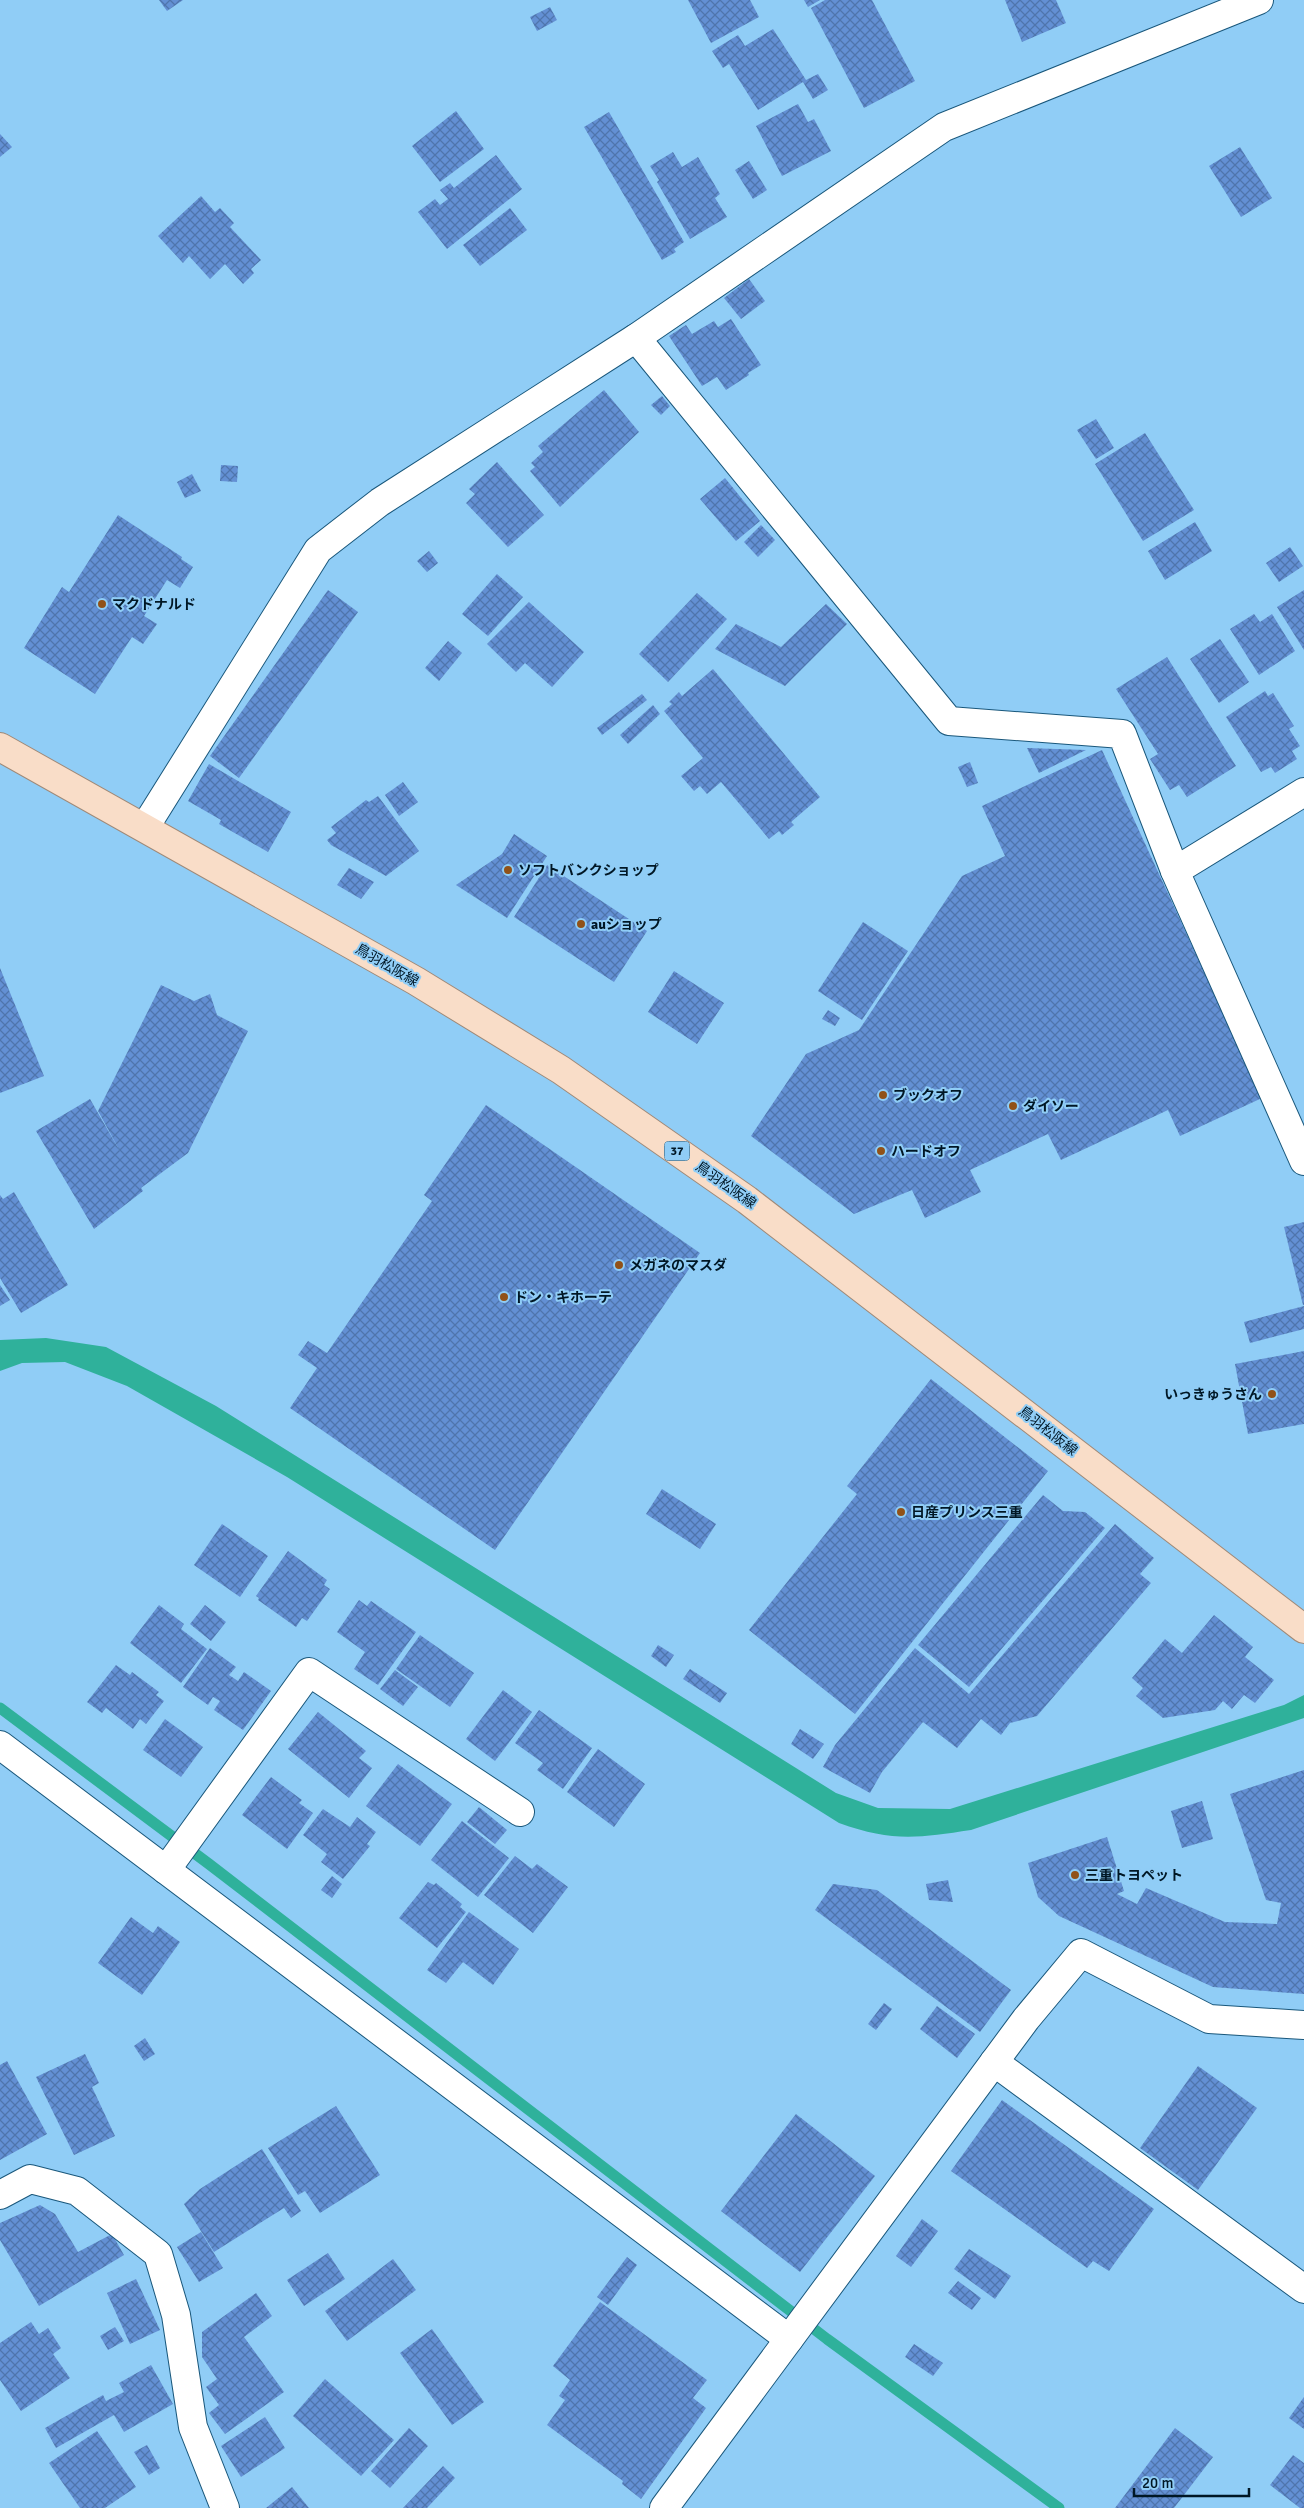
<svg xmlns="http://www.w3.org/2000/svg" width="1304" height="2508" font-family="Signika,'Noto Sans JP',sans-serif">
<style>
.water{fill:#2fb19b}
.lines{fill:none;stroke-linecap:round;stroke-linejoin:round}
.stream{stroke:#2fb19b;stroke-width:11}
.building{fill:url(#building-cross-hatch)}
.minor-casing{stroke:#19577b;stroke-width:30}
.major-casing{stroke:#9f8978;stroke-width:30}
.minor{stroke:#fff;stroke-width:28}
.major{stroke:#f9ddc8;stroke-width:28}
.poi-dot{fill:#915218;stroke:#90cdf6;stroke-width:2}
.labels{text-anchor:middle;dominant-baseline:central;stroke-width:4;stroke-linejoin:round;paint-order:stroke}
.shield{fill:#90cdf6;stroke:#2b4e64;stroke-width:1}
.shield-label{font-size:12px;font-weight:bold;fill:#001725}
.poi-label{font-size:14px;font-weight:bold;fill:#001725;stroke:#90cdf6;text-anchor:start}
.street-label{font-size:14px;fill:#001725;stroke:#90cdf6}
</style>
<defs>
<pattern id="building-cross-hatch" width="8" height="8" patternUnits="userSpaceOnUse" patternTransform="scale(1.25)"><rect width="8" height="8" fill="#6390d4"/><path d="M0 0l8 8M0 8l8-8" fill="none" stroke="#4f75ac"/></pattern>
</defs>
<rect width="100%" height="100%" fill="#90cdf6"/>
<path class="water" d="M46 1338 106 1347 216 1406 836 1793 878 1808 950 1809 1284 1705 1304 1695V1718L971 1830C918 1838 891 1842 839 1823L287 1477 127 1386 65 1362 22 1363 0 1371V1340Z"/>
<g class="lines">
<path class="stream" d="M0 1708 209 1864 827 2339 1059 2508"/>
</g>
<g class="building">
<path d="M159 0H183L167 11Z"/>
<path d="M688 0H750L759 17 711 43Z"/>
<path d="M804 0H820L808 7Z"/>
<path d="M825 0H872L915 81 864 108 811 8Z"/>
<path d="M1005 0H1056L1066 23 1022 42Z"/>
<path d="M550 7 557 20 537 31 530 17Z"/>
<path d="M773 29 806 80 818 74 828 90 813 99 803 82 758 110 729 64 723 68 712 51 738 35 745 46Z"/>
<path d="M798 104 808 122 814 119 831 151 782 176 756 126Z"/>
<path d="M456 111 484 149 440 182 412 146Z"/>
<path d="M609 112 684 242 674 249 676 252 662 260 584 127Z"/>
<path d="M0 134 12 147 0 157Z"/>
<path d="M1240 147 1272 198 1241 217 1209 166Z"/>
<path d="M673 152 682 167 698 157 720 194 715 198 727 217 690 239 657 182 659 180 650 166Z"/>
<path d="M496 155 522 189 447 249 418 212 435 199 440 205 448 199 440 190 450 183 454 188Z"/>
<path d="M749 161 767 190 753 199 735 170Z"/>
<path d="M201 196 215 212 220 208 234 223 230 227 261 260 251 269 254 273 243 284 225 264 210 279 189 256 183 263 158 236Z"/>
<path d="M510 208 527 230 480 266 463 245Z"/>
<path d="M749 279 765 301 741 319 724 298Z"/>
<path d="M731 319 761 365 748 373 749 375 726 390 717 377 702 386 669 336 686 325 692 334 714 321 718 327Z"/>
<path d="M604 390 639 432 560 507 530 471 535 467 531 463 543 452 538 446Z"/>
<path d="M662 396 670 406 661 415 651 405Z"/>
<path d="M1096 419 1114 448 1096 459 1077 430Z"/>
<path d="M1145 433 1194 510 1143 541 1095 464Z"/>
<path d="M497 462 544 515 508 547 466 503 475 494 469 489Z"/>
<path d="M221 465 238 466 237 482 220 481Z"/>
<path d="M192 474 201 491 185 498 177 482Z"/>
<path d="M725 478 760 521 736 541 700 499Z"/>
<path d="M118 515 182 557 181 559 193 567 180 588 167 580 144 616 157 624 143 644 132 637 95 694 24 648 62 587 69 592Z"/>
<path d="M1195 522 1212 551 1165 580 1148 551Z"/>
<path d="M761 525 775 540 758 557 744 542Z"/>
<path d="M1290 547 1303 566 1279 582 1266 563Z"/>
<path d="M429 551 438 563 427 572 417 561Z"/>
<path d="M497 574 523 597 488 636 462 614Z"/>
<path d="M328 590 358 612 239 778 210 756Z"/>
<path d="M1304 590V650L1277 607Z"/>
<path d="M697 593 727 619 668 682 639 654Z"/>
<path d="M529 602 584 652 552 687 525 663 516 672 487 644Z"/>
<path d="M826 604 847 624 785 686 715 649 736 624 781 647Z"/>
<path d="M1254 614 1260 622 1272 614 1295 651 1259 675 1230 629Z"/>
<path d="M1220 639 1249 682 1219 703 1190 659Z"/>
<path d="M448 641 462 653 439 681 425 668Z"/>
<path d="M1167 657 1236 766 1187 797 1179 785 1170 790 1150 759 1158 754 1116 689Z"/>
<path d="M713 669 820 797 791 822 794 825 782 835 779 831 769 839 721 782 707 794 700 786 694 791 681 776 703 758 664 711 672 704 669 702 679 692 682 696Z"/>
<path d="M1265 691 1268 696 1273 693 1294 726 1289 729 1300 746 1292 751 1297 759 1275 773 1271 767 1261 772 1226 717Z"/>
<path d="M642 694 647 700 602 735 597 728Z"/>
<path d="M653 705 660 714 628 744 620 735Z"/>
<path d="M1027 748 1086 750 1039 773Z"/>
<path d="M1102 750 1262 1098 1180 1136 1168 1110 1061 1160 1048 1134 970 1170 981 1192 925 1218 912 1190 854 1214 751 1136 806 1054 859 1030 962 876 1005 856 982 806Z"/>
<path d="M970 762 978 783 967 787 958 767Z"/>
<path d="M209 764 291 812 268 852 219 824 221 820 188 801Z"/>
<path d="M403 782 418 802 399 816 385 795Z"/>
<path d="M378 796 419 851 386 876 331 845 327 840 336 833 331 827 366 800 369 802Z"/>
<path d="M514 834 547 856 507 918 456 885 502 854Z"/>
<path d="M547 865 647 931 614 982 514 917Z"/>
<path d="M349 868 374 882 361 899 337 885Z"/>
<path d="M863 922 908 951 862 1020 818 991Z"/>
<path d="M0 968 44 1076 0 1093Z"/>
<path d="M674 971 724 1003 697 1044 648 1012Z"/>
<path d="M161 985 194 1001 210 994 217 1015 248 1031 188 1153 141 1188 143 1191 94 1229 36 1131 90 1099 121 1153 98 1111Z"/>
<path d="M828 1010 840 1018 835 1026 822 1019Z"/>
<path d="M486 1105 700 1253 495 1550 290 1408 317 1368 298 1355 308 1341 327 1353 432 1201 424 1195Z"/>
<path d="M14 1192 68 1285 21 1313 0 1278V1195L3 1199Z"/>
<path d="M1304 1222V1305H1303L1284 1227Z"/>
<path d="M0 1285 10 1300 0 1306Z"/>
<path d="M1304 1306V1329L1250 1343 1244 1322Z"/>
<path d="M1304 1351V1424L1248 1434 1235 1364Z"/>
<path d="M931 1379 1048 1471 855 1714 749 1630 857 1494 847 1486Z"/>
<path d="M662 1489 716 1524 700 1549 646 1514Z"/>
<path d="M1043 1495 1063 1511 1085 1512 1105 1528 969 1687 918 1645Z"/>
<path d="M222 1524 268 1556 240 1597 194 1565Z"/>
<path d="M1115 1524 1154 1558 1140 1574 1151 1583 1037 1716 1010 1723 1001 1735 981 1719 957 1748 923 1722 882 1772 870 1793 823 1767 835 1745 915 1648 969 1694Z"/>
<path d="M288 1551 327 1580 324 1585 330 1589 307 1621 302 1618 296 1627 258 1600 259 1598 256 1596Z"/>
<path d="M359 1600 367 1606 371 1601 416 1632 378 1685 354 1669 365 1652 337 1632Z"/>
<path d="M159 1605 184 1624 181 1629 207 1649 181 1683 130 1643Z"/>
<path d="M205 1605 226 1622 211 1641 190 1624Z"/>
<path d="M1214 1615 1253 1647 1245 1657 1274 1680 1255 1703 1244 1695 1232 1709 1223 1701 1215 1710 1163 1718 1136 1696 1143 1688 1132 1678 1165 1639 1182 1653Z"/>
<path d="M420 1635 474 1673 450 1707 396 1669Z"/>
<path d="M658 1645 674 1655 666 1667 651 1656Z"/>
<path d="M210 1648 236 1667 229 1675 238 1681 244 1672 271 1691 243 1730 214 1710 220 1701 213 1697 208 1705 183 1687Z"/>
<path d="M116 1665 130 1675 132 1672 159 1692 156 1695 164 1701 146 1724 140 1719 133 1729 106 1708 102 1713 87 1702Z"/>
<path d="M690 1669 727 1693 720 1703 683 1679Z"/>
<path d="M395 1670 418 1687 403 1706 380 1689Z"/>
<path d="M503 1690 532 1712 495 1761 466 1739Z"/>
<path d="M539 1710 592 1748 563 1789 537 1770 543 1763 515 1743Z"/>
<path d="M318 1712 366 1751 359 1758 372 1768 349 1798 288 1749Z"/>
<path d="M165 1719 203 1747 181 1777 143 1750Z"/>
<path d="M800 1729 824 1744 813 1759 791 1744Z"/>
<path d="M598 1749 645 1784 614 1827 567 1792Z"/>
<path d="M398 1764 452 1804 420 1846 366 1806Z"/>
<path d="M1304 1770V1994L1213 1987 1059 1916 1038 1897 1028 1863 1107 1837 1124 1891 1117 1894 1137 1904 1146 1888 1225 1922 1277 1924 1281 1903 1266 1900 1230 1794Z"/>
<path d="M271 1777 302 1800 299 1803 313 1813 287 1849 242 1815Z"/>
<path d="M1202 1801 1213 1839 1182 1848 1171 1811Z"/>
<path d="M479 1807 507 1830 495 1844 467 1822Z"/>
<path d="M323 1809 350 1827 357 1817 376 1832 367 1844 370 1846 343 1879 321 1862 327 1854 303 1835Z"/>
<path d="M462 1821 509 1858 478 1897 431 1860Z"/>
<path d="M515 1856 532 1869 537 1864 568 1887 533 1933 484 1895Z"/>
<path d="M332 1876 342 1884 332 1898 321 1890Z"/>
<path d="M948 1880 953 1902 929 1900 926 1884Z"/>
<path d="M428 1882 434 1885 436 1883 462 1904 460 1907 466 1912 437 1948 399 1918Z"/>
<path d="M833 1884 877 1890 1011 1990 980 2032 815 1910Z"/>
<path d="M469 1912 519 1949 493 1985 463 1962 446 1983 427 1970Z"/>
<path d="M131 1917 153 1933 158 1926 180 1942 142 1995 98 1963Z"/>
<path d="M884 2003 892 2009 876 2030 868 2024Z"/>
<path d="M937 2006 975 2034 957 2058 920 2029Z"/>
<path d="M145 2038 155 2054 144 2061 134 2046Z"/>
<path d="M85 2054 99 2083 92 2087 115 2136 74 2155 36 2077Z"/>
<path d="M7 2061 47 2134 0 2160V2065Z"/>
<path d="M1198 2066 1257 2108 1198 2190 1140 2148Z"/>
<path d="M1002 2100 1154 2209 1109 2271 1093 2261 1087 2268 951 2171Z"/>
<path d="M336 2106 380 2175 320 2213 305 2191 298 2195 268 2148Z"/>
<path d="M796 2114 875 2176 800 2272 721 2211Z"/>
<path d="M262 2149 301 2211 291 2218 284 2208 214 2252 184 2204 200 2189Z"/>
<path d="M40 2205 55 2214 78 2252 112 2234 124 2255 39 2306 0 2240V2223Z"/>
<path d="M922 2219 938 2231 911 2267 896 2256Z"/>
<path d="M201 2232 223 2268 199 2282 177 2247Z"/>
<path d="M969 2249 1011 2276 995 2299 954 2269Z"/>
<path d="M328 2253 345 2279 304 2306 287 2280Z"/>
<path d="M627 2257 637 2265 608 2305 597 2297Z"/>
<path d="M393 2259 416 2290 347 2341 325 2311Z"/>
<path d="M136 2279 160 2330 130 2344 107 2293Z"/>
<path d="M958 2281 981 2298 972 2310 948 2293Z"/>
<path d="M256 2293 272 2316 244 2337 284 2392 225 2434 209 2413 219 2405 206 2387 217 2379 202 2357V2332Z"/>
<path d="M600 2302 707 2380 693 2398 706 2408 641 2499 622 2484 623 2481 547 2425 565 2400 559 2396 570 2380 553 2366Z"/>
<path d="M31 2322 39 2334 48 2328 61 2348 53 2354 70 2378 21 2411 0 2380V2343Z"/>
<path d="M115 2327 124 2341 108 2350 100 2336Z"/>
<path d="M432 2329 484 2402 452 2425 400 2353Z"/>
<path d="M914 2344 943 2363 933 2376 905 2357Z"/>
<path d="M151 2365 173 2404 124 2432 114 2415 56 2448 45 2428 103 2395 106 2401 124 2392 119 2383Z"/>
<path d="M325 2379 394 2440 361 2476 293 2416Z"/>
<path d="M1304 2397V2429L1289 2418Z"/>
<path d="M265 2417 285 2448 241 2477 221 2446Z"/>
<path d="M409 2428 428 2446 390 2488 371 2471Z"/>
<path d="M1175 2428 1213 2457 1174 2508H1115Z"/>
<path d="M97 2431 136 2487 105 2508H80L49 2463Z"/>
<path d="M147 2445 160 2468 149 2475 134 2452Z"/>
<path d="M1293 2455 1304 2463V2508H1300L1270 2485Z"/>
<path d="M443 2466 455 2478 427 2508H403Z"/>
<path d="M292 2487 309 2508H266Z"/>
</g>
<g class="lines">
<g class="minor-casing">
<g id="minor">
<path d="M636 338 949 721 1122 734 1175 871 1304 1161"/>
<path d="M145 827 318 550 380 502 636 338 944 127 1259 0"/>
<path d="M1175 871 1304 792"/>
<path d="M0 1745 789 2339"/>
<path d="M166 1870 309 1672 520 1812"/>
<path d="M994 2062 1304 2289"/>
<path d="M0 2195 30 2179 77 2191 158 2254 176 2315 193 2427 225 2508"/>
<path d="M664 2508 1026 2019 1081 1953 1209 2019 1304 2025"/>
</g>
</g>
<g class="major-casing">
<path id="major" d="M0 747 416 981 561 1070 747 1200 1304 1629"/>
</g>
<use href="#minor" class="minor"/>
<use href="#major" class="major"/>
</g>
<g class="poi-dot">
<circle cx="102" cy="604" r="5"/>
<circle cx="508" cy="870" r="5"/>
<circle cx="581" cy="924" r="5"/>
<circle cx="883" cy="1095" r="5"/>
<circle cx="1013" cy="1106" r="5"/>
<circle cx="881" cy="1151" r="5"/>
<circle cx="619" cy="1265" r="5"/>
<circle cx="504" cy="1297" r="5"/>
<circle cx="1272" cy="1394" r="5"/>
<circle cx="901" cy="1512" r="5"/>
<circle cx="1075" cy="1875" r="5"/>
</g>
<g class="labels">
<rect class="shield" x="664.5" y="1141.5" width="25" height="19" rx="4"/>
<g class="shield-label">
<text x="677" y="1151">37</text>
</g>
<g class="poi-label">
<text x="112" y="604">マクドナルド</text>
<text x="518" y="870">ソフトバンクショップ</text>
<text x="591" y="924">auショップ</text>
<text x="893" y="1095">ブックオフ</text>
<text x="1023" y="1106">ダイソー</text>
<text x="891" y="1151">ハードオフ</text>
<text x="629" y="1265">メガネのマスダ</text>
<text x="514" y="1297">ドン・キホーテ</text>
<text x="1262" y="1394" text-anchor="end">いっきゅうさん</text>
<text x="911" y="1512">日産プリンス三重</text>
<text x="1085" y="1875">三重トヨペット</text>
</g>
<g class="street-label">
<text transform="translate(387 965) rotate(30)">鳥羽松阪線</text>
<text transform="translate(726 1185) rotate(35)">鳥羽松阪線</text>
<text transform="translate(1048 1431) rotate(38)">鳥羽松阪線</text>
</g>
</g>
<path d="M1134 2488v8h115v-8" fill="none" stroke="#001725" stroke-width="2.5"/>
<text x="1142" y="2488" font-size="15" fill="#001725" stroke="#90cdf6" stroke-width="4" paint-order="stroke">20 m</text>
</svg>
